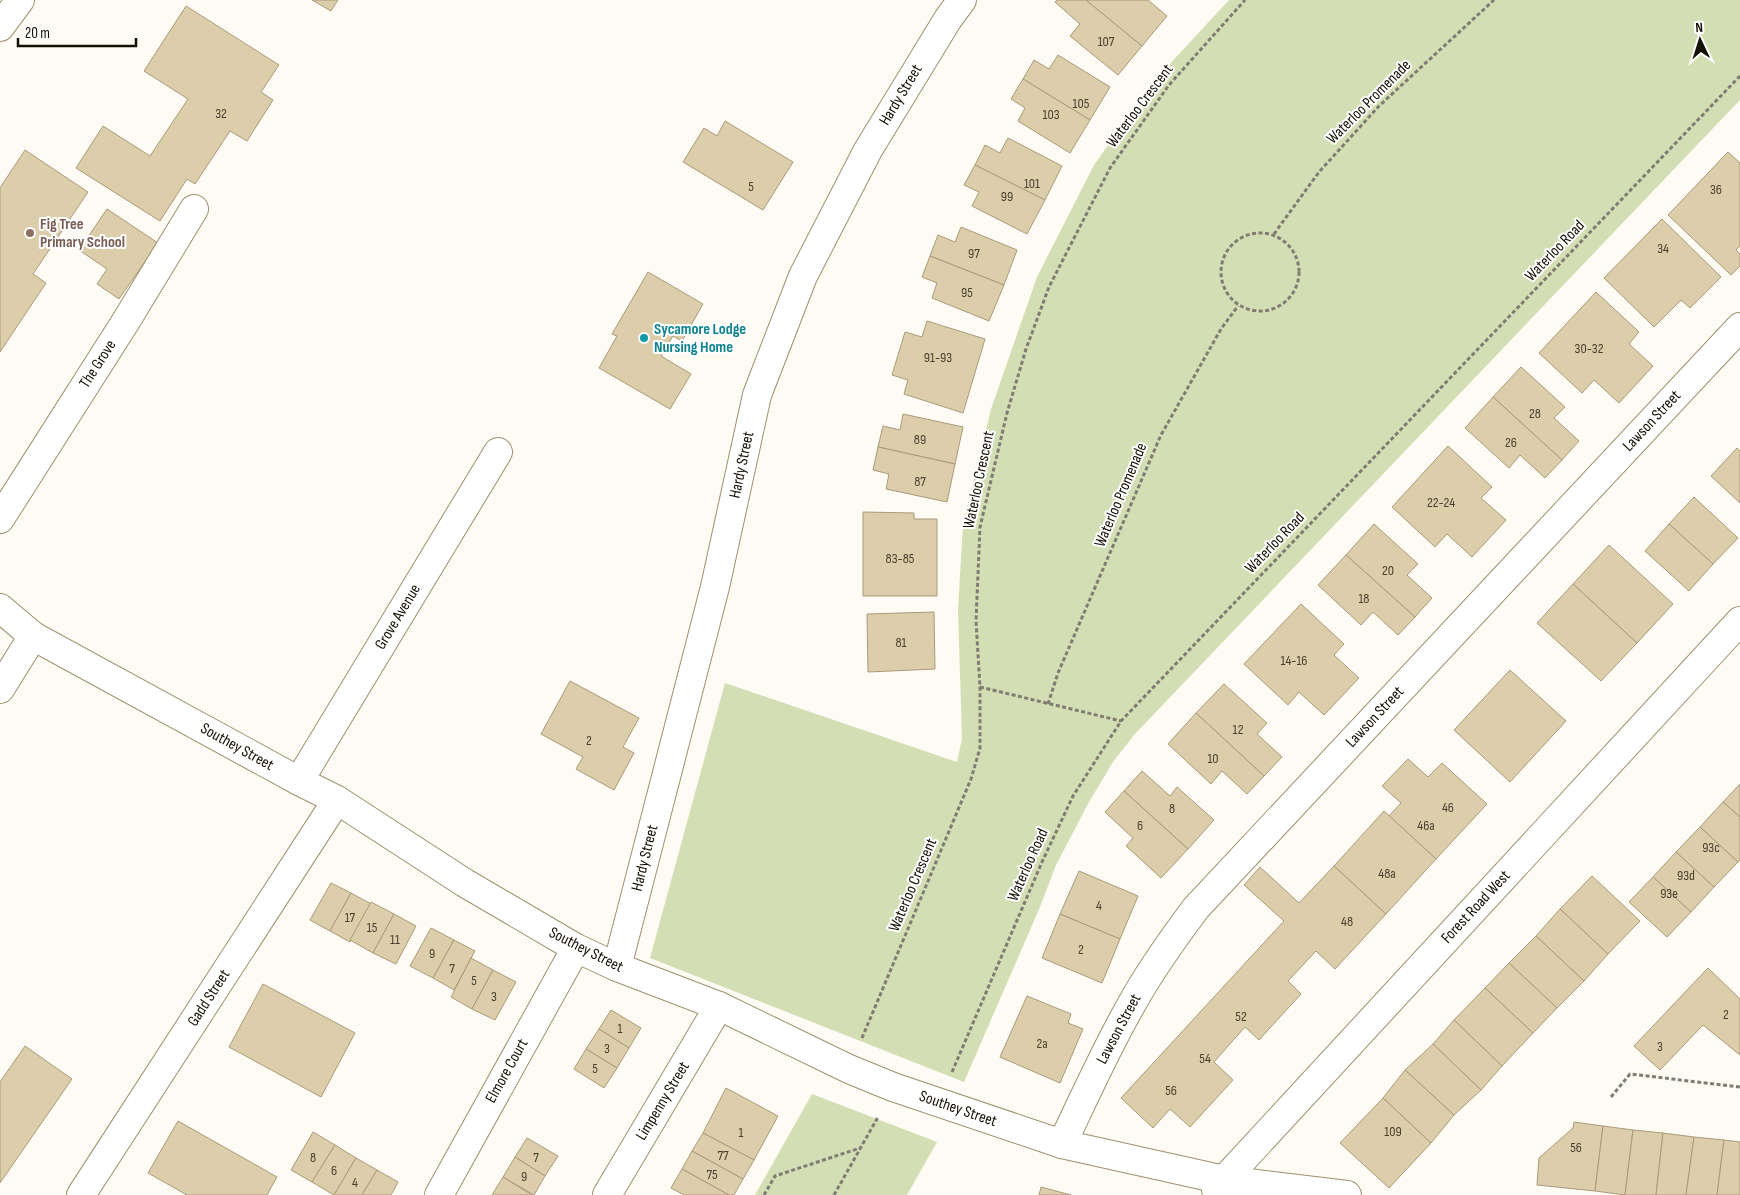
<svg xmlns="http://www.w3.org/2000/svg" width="1740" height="1195" font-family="'Sofia Sans Condensed',sans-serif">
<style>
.green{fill:#d4deb4}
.building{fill:#ddceab;stroke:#a99a79}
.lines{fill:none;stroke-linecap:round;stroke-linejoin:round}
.minor-casing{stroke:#9e906f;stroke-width:30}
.path{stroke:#807c72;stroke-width:3;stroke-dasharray:4 2.5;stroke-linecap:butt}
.minor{stroke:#fff;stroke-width:28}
.education-dot{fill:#8d6e63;stroke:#fff;stroke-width:2}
.culture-dot{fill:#0f9aa8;stroke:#fff;stroke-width:2}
.labels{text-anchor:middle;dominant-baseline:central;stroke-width:4;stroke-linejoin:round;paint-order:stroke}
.number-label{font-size:14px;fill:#47402e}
.street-label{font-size:16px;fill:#151004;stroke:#fff}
.education-label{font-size:16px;font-weight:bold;fill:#785e54;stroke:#fff;text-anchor:start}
.culture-label{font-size:16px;font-weight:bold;fill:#0d838f;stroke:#fff;text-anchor:start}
</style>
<rect width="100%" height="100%" fill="#fefbf4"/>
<g class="green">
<path d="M1229 0H1740V100L1134 735 1113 762 1089 802 1056 865 1040 907 964 1082 650 958 725 683 957 762 962 739 958 609 963 525 991 409 1037 277 1094 165 1153 82Z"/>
<path d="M812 1094 937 1142 907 1195H755Z"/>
</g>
<g class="building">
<path d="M312 0H338L331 11Z"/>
<path d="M1057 0H1086L1142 46 1118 75 1070 36 1080 24 1055 2Z"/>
<path d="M1086 0H1148L1167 16 1142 46Z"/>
<path d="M186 6 279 65 261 92 273 100 247 141 230 131 195 184 187 179 160 221 76 168 103 126 150 156 188 99 144 71Z"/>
<path d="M1058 55 1110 87 1090 120 1023 79 1034 60 1049 69Z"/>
<path d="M1023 79 1090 120 1070 153 1018 121 1025 108 1011 99Z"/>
<path d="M725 121 793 162 763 210 683 162 704 128 717 136Z"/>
<path d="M1008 138 1062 166 1045 200 975 165 985 145 1000 153Z"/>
<path d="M25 150 88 192 33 274 46 283 0 352V188Z"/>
<path d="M1728 152 1740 163V246L1736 250 1740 254V266L1731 275 1668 215Z"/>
<path d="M975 165 1045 200 1027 234 972 206 979 192 964 185Z"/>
<path d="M107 209 158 243 119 299 97 284 107 269 79 250Z"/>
<path d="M1662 219 1721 277 1690 308 1681 300 1654 327 1604 278Z"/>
<path d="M961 227 1017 250 1004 285 930 256 938 235 955 242Z"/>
<path d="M930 256 1004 285 989 321 932 298 937 283 922 277Z"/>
<path d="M648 272 703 304 682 341 673 336 661 356 691 374 670 409 599 368 617 336 612 334Z"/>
<path d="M1596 292 1639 332 1629 344 1653 366 1619 403 1594 380 1582 393 1539 353Z"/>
<path d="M927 321 985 339 963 413 904 394 908 380 892 375 905 332 922 337Z"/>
<path d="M1521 367 1565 407 1554 418 1579 441 1562 460 1493 397Z"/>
<path d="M1493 397 1562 460 1545 478 1520 455 1509 468 1465 428Z"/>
<path d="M903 414 963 427 955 464 878 447 883 426 900 430Z"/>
<path d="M1448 446 1492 487 1481 498 1506 520 1472 557 1447 534 1435 547 1392 507Z"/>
<path d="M878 447 955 464 947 502 886 489 889 474 873 470Z"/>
<path d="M1737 448 1740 451V503L1711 476Z"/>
<path d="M1694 497 1738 538 1713 564 1669 524Z"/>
<path d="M863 512 914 513V519H937V596H863Z"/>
<path d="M1374 524 1418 564 1407 575 1432 598 1415 617 1346 555Z"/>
<path d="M1669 524 1713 564 1689 591 1645 551Z"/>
<path d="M1609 545 1673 604 1637 643 1573 584Z"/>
<path d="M1346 555 1415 617 1398 635 1373 612 1361 625 1318 585Z"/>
<path d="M1573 584 1637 643 1601 681 1537 623Z"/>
<path d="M1301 604 1344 644 1334 655 1359 678 1324 715 1299 692 1288 705 1244 664Z"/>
<path d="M934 612 935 669 868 672 867 614Z"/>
<path d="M1510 670 1566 721 1510 782 1454 730Z"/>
<path d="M570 681 639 718 623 747 634 753 614 790 576 769 583 757 541 734Z"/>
<path d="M1224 684 1267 723 1257 734 1282 757 1264 776 1196 713Z"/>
<path d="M1196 713 1264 776 1247 794 1222 771 1211 784 1168 744Z"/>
<path d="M1408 759 1428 777 1442 763 1487 804 1436 859 1389 816 1401 803 1382 786Z"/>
<path d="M1142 771 1170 796 1177 787 1214 820 1188 849 1124 791Z"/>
<path d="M1740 784V817L1723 802Z"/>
<path d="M1124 791 1188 849 1161 878 1126 846 1133 838 1105 812Z"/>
<path d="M1723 802 1740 817V860L1738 862 1700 827Z"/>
<path d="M1384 811 1436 859 1386 914 1334 866Z"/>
<path d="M1700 827 1738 862 1714 887 1676 852Z"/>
<path d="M1676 852 1714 887 1691 912 1653 877Z"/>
<path d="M1334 866 1386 914 1335 969 1316 951 1288 981 1301 994 1259 1040 1245 1027 1214 1062 1233 1080 1190 1127 1170 1109 1153 1128 1121 1098 1284 921 1244 885 1260 867 1299 903Z"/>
<path d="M1079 871 1138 896 1120 939 1060 914Z"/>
<path d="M1592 876 1640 921 1608 954 1560 909Z"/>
<path d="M1653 877 1691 912 1667 937 1629 902Z"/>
<path d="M331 883 351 893 330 931 310 920Z"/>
<path d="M351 893 371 904 350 942 330 931Z"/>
<path d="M371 902 394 914 373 953 350 940Z"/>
<path d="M1560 909 1608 954 1584 981 1536 936Z"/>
<path d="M394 914 416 926 396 964 373 953Z"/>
<path d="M1060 914 1120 939 1102 983 1042 958Z"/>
<path d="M431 928 454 940 433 978 410 966Z"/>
<path d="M1536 936 1584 981 1557 1008 1509 963Z"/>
<path d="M454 940 475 951 454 990 433 978Z"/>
<path d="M471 958 493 970 472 1009 451 997Z"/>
<path d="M1509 963 1557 1008 1533 1033 1485 988Z"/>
<path d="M1708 968 1740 999V1055L1703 1025 1660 1070 1634 1046Z"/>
<path d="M493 970 516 982 495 1020 472 1009Z"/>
<path d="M263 984 355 1033 321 1097 229 1047Z"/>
<path d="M1485 988 1533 1033 1502 1066 1454 1020Z"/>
<path d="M1027 996 1071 1014 1068 1023 1083 1029 1060 1083 1000 1057Z"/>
<path d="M611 1010 641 1028 629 1048 599 1029Z"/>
<path d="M1454 1020 1502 1066 1481 1090 1433 1044Z"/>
<path d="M599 1029 629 1048 617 1068 586 1049Z"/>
<path d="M1433 1044 1481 1090 1454 1115 1405 1070Z"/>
<path d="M25 1046 72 1079 0 1183V1082Z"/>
<path d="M586 1049 617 1068 604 1088 574 1069Z"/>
<path d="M1405 1070 1454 1115 1431 1143 1383 1098Z"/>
<path d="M726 1088 778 1116 754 1160 703 1133Z"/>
<path d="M1383 1098 1431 1143 1389 1188 1340 1143Z"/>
<path d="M178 1121 277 1177 267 1195H187L148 1173Z"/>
<path d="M1574 1122 1603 1126 1595 1191 1537 1185 1539 1158 1573 1128Z"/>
<path d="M1603 1126 1633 1130 1625 1195 1595 1191Z"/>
<path d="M1633 1130 1663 1133 1656 1195H1625Z"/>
<path d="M313 1132 335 1145 312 1182 291 1170Z"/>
<path d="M703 1133 754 1160 743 1179 692 1151Z"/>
<path d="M1663 1133 1694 1137 1686 1195H1656Z"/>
<path d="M1694 1137 1724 1140 1717 1195H1686Z"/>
<path d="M527 1138 558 1156 545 1176 515 1157Z"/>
<path d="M1724 1140 1740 1142V1195H1717Z"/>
<path d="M335 1145 356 1158 334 1195 312 1182Z"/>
<path d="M692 1151 743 1179 734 1195H729L682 1169Z"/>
<path d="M515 1157 545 1176 534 1195 503 1177Z"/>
<path d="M356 1158 377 1170 362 1195H334Z"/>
<path d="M682 1169 729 1195H684L671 1188Z"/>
<path d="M377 1170 398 1182 391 1195H362Z"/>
<path d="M503 1177 532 1195H492Z"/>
<path d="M1041 1187 1071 1195H1039Z"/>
</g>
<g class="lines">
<g class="minor-casing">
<g id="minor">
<path d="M0 27 20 0"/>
<path d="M0 519 126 321 194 209"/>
<path d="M0 608 33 636 299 781 337 800 465 883 576 948 617 967 719 1006 849 1069 893 1087 1062 1144 1224 1180 1347 1195"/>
<path d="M0 689 33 636"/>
<path d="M299 781 498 452"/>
<path d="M617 967 715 587 757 395 803 276 868 150 948 19 962 0"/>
<path d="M1062 1144C1084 1098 1105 1051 1130 1007 1149 972 1172 940 1196 908L1740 327"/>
<path d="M1216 1190 1224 1180 1740 621"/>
<path d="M81 1195 337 800"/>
<path d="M439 1195 576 948"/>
<path d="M607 1195 719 1006"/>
</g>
</g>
<g class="path">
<circle cx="1260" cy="272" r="39"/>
<path d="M1274 234 1319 172 1379 106 1494 0"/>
<path d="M980 687 1121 721"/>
<path d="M1048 704 1058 673 1161 435 1221 329 1238 306"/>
<path d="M862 1038 971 779 980 748V687L976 621 980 527 1007 413 1026 349 1049 287 1110 168 1169 85 1245 0"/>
<path d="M952 1072 1042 862 1073 796 1121 721 1740 76"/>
<path d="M1611 1097 1630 1074 1740 1087"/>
<path d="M764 1195 775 1176 860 1148"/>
<path d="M834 1195 878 1117"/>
</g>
<use href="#minor" class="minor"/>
</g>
<circle class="education-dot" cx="30" cy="233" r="5"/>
<circle class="culture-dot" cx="644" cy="338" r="5"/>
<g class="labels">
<g class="number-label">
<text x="1106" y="41">107</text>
<text x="1081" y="103">105</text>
<text x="221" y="113">32</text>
<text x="1051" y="114">103</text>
<text x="1032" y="183">101</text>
<text x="751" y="186">5</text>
<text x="1716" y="189">36</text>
<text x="1007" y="196">99</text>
<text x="1663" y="248">34</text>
<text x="974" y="253">97</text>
<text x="967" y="292">95</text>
<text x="1589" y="348">30-32</text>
<text x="938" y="357">91-93</text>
<text x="1535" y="413">28</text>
<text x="920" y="439">89</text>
<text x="1511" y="442">26</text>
<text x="920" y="481">87</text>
<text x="1441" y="502">22-24</text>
<text x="900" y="558">83-85</text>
<text x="1388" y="570">20</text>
<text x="1364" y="598">18</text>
<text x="901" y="642">81</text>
<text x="1294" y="660">14-16</text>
<text x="1238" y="729">12</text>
<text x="589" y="740">2</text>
<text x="1213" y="758">10</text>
<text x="1448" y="807">46</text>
<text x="1172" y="808">8</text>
<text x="1140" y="825">6</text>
<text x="1426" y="825">46a</text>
<text x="1711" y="847">93c</text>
<text x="1387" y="873">48a</text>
<text x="1686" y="875">93d</text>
<text x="1669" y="893">93e</text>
<text x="1099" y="905">4</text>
<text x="350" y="917">17</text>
<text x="1347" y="921">48</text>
<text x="372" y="927">15</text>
<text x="395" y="939">11</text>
<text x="1081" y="949">2</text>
<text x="432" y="953">9</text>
<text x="452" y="968">7</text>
<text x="474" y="980">5</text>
<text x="494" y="996">3</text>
<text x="1726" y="1014">2</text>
<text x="1241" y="1016">52</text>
<text x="620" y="1028">1</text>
<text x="1042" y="1043">2a</text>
<text x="1660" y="1046">3</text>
<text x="607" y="1048">3</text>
<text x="1205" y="1058">54</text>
<text x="595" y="1068">5</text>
<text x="1171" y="1090">56</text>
<text x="1393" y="1131">109</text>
<text x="741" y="1132">1</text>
<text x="1576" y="1147">56</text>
<text x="723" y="1155">77</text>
<text x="313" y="1157">8</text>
<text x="536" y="1157">7</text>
<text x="334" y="1170">6</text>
<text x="712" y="1174">75</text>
<text x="524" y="1176">9</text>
<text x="355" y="1182">4</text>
</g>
<g class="street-label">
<text transform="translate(901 95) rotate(-59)">Hardy Street</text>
<text transform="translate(1369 102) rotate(-45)">Waterloo Promenade</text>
<text transform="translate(1140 106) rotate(-53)">Waterloo Crescent</text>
<text transform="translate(1555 251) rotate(-46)">Waterloo Road</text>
<text transform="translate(98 364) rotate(-57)">The Grove</text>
<text transform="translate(1652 421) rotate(-47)">Lawson Street</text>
<text transform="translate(742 465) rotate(-78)">Hardy Street</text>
<text transform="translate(979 480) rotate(-78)">Waterloo Crescent</text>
<text transform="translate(1121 495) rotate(-67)">Waterloo Promenade</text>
<text transform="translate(1275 543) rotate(-46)">Waterloo Road</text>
<text transform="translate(398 617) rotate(-59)">Grove Avenue</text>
<text transform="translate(1375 717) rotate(-47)">Lawson Street</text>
<text transform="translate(237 747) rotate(29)">Southey Street</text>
<text transform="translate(645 858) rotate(-76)">Hardy Street</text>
<text transform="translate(1028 865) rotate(-66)">Waterloo Road</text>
<text transform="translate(913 885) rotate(-67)">Waterloo Crescent</text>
<text transform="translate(1476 907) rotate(-47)">Forest Road West</text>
<text transform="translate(586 950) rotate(27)">Southey Street</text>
<text transform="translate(209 998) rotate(-57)">Gadd Street</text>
<text transform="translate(1119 1029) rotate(-62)">Lawson Street</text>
<text transform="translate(507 1071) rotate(-61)">Elmore Court</text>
<text transform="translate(663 1101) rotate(-59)">Limpenny Street</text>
<text transform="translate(958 1109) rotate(19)">Southey Street</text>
</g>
<g class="education-label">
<text x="40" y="224">Fig Tree<tspan x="40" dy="18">Primary School</tspan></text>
</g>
<g class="culture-label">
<text x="654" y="329">Sycamore Lodge<tspan x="654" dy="18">Nursing Home</tspan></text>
</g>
</g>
<g transform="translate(1700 40) rotate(356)" stroke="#ffffff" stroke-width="4" paint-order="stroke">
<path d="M0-4L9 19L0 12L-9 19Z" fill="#151004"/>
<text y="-8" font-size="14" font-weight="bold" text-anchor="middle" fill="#151004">N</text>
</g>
<path d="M18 38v8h118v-8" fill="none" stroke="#151004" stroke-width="2.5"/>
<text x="25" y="38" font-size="15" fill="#151004" stroke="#ffffff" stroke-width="4" paint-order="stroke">20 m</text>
</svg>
